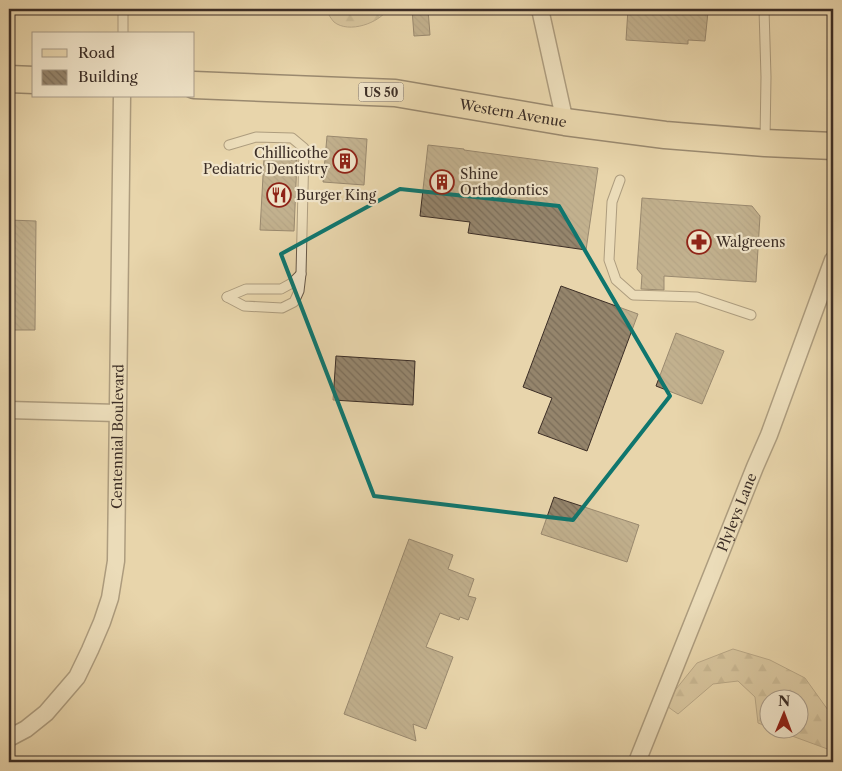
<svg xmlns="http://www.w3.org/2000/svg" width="842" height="771" font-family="'Libre Caslon Text',serif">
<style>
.forest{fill:url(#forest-firs);stroke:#84745e}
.building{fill:url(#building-back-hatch);stroke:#3c2e26}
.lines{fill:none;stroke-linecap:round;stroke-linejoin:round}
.lane-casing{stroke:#675848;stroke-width:11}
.street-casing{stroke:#675848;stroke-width:19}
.primary-casing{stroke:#3c2e26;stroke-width:29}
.lane{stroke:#f0e4c9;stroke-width:9}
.street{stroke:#f0e4c9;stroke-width:16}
.primary{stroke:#e8d5ac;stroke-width:26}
.marked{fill:none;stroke:#0f766e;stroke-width:4;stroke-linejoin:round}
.labels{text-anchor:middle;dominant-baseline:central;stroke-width:4.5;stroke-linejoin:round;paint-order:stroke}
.shield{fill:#f0e4c9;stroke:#726557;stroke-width:1}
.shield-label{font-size:12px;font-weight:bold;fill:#3c2e26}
.street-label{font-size:14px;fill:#3c2e26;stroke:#f0e4c9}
.poi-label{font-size:14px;fill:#3c2e26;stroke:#f0e4c9;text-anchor:start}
</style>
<defs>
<pattern id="forest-firs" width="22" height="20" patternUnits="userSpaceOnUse" patternTransform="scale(1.25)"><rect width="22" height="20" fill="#cbb995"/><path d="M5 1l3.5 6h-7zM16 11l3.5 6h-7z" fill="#a69779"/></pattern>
<pattern id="building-back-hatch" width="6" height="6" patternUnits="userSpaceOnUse" patternTransform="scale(1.25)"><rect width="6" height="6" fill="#95856c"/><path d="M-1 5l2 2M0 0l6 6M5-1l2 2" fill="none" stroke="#7b6d59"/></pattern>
</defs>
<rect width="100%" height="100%" fill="#e8d5ac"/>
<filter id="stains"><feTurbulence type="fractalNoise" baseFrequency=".004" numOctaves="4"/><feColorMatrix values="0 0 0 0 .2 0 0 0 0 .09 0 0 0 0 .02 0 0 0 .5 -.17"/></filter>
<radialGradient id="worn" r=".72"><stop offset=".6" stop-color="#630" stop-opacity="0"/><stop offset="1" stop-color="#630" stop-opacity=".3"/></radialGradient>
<g class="forest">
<path d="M325 9H388C379 23 349 34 334 22 331 19 328 13 325 9Z"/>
<path d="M733 649 770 660 805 678 833 717V751L773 729 800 728V698H770L769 727 758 723 755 697 738 681 713 684 678 714 664 704 697 663Z"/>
</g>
<g class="building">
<path d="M412 9H428L430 35 414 36Z"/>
<path d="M628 9H671L708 12 705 41 688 40V44L626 40Z"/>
<path d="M327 136 367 139 364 185 323 182Z"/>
<path d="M428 145 464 149V150L598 168 586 250 468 233 470 222 420 216Z"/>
<path d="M264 158 297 160 294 231 260 230Z"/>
<path d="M642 198 752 206 760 216 756 282 664 276V290L641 289 642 275 637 269Z"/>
<path d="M9 220 36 221 35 330H9Z"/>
<path d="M561 286 638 314 587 451 538 433 552 398 523 387Z"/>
<path d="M676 333 724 351 702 404 656 386Z"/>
<path d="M336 356 415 361 413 405 333 400Z"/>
<path d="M554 497 639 525 627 562 541 534Z"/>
<path d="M409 539 453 555 448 569 474 579 468 596 476 598 468 620 460 617 459 620 440 613 426 647 453 657 426 729 413 724 416 741 344 714Z"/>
</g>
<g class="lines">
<g class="lane-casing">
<g id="lane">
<path d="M764 9 766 77 765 140"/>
<path d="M123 34V9"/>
<path d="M620 180 612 202 609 260 616 280 633 295 697 297 751 315"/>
<path d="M227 297 244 306 282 308 294 302 299 291 301 274 304 148 292 138 256 137 229 145"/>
<path d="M227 297 246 289H281L292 283 301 274"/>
</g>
</g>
<g class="street-casing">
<g id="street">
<path d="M540 9 565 122"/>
<path d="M9 410 117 413"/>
<path id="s1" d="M9 738 26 729 46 713 77 677 90 650 102 622 110 598 116 561 122 96"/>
<path id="s2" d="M637 762 755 467 769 435 833 260"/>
</g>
</g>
<g class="primary-casing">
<g id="primary">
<path d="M9 79 34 80"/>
<path id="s3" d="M194 85 395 93 565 122 665 135 765 143 833 146"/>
</g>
</g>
<use href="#lane" class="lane"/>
<use href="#street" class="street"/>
<use href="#primary" class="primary"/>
</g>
<path d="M0 0H842V771H0ZM400 189 559 206 670 396 573 520 374 496 281 254Z" fill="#e8d5ac" fill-opacity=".55" fill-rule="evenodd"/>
<path class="marked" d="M400 189 559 206 670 396 573 520 374 496 281 254Z"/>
<defs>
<g id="building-ring" transform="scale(1.25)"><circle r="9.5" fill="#f0e4c9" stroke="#8f2418" stroke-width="1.5"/><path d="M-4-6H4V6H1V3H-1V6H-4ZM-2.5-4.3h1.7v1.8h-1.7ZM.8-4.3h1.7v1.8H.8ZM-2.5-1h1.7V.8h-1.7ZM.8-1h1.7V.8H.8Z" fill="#8f2418"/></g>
<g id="restaurant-ring" transform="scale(1.25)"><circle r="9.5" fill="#f0e4c9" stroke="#8f2418" stroke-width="1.5"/><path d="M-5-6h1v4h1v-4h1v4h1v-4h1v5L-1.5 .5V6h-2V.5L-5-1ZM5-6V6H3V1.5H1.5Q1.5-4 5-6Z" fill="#8f2418"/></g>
<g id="pharmacy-ring" transform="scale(1.25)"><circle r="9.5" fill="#f0e4c9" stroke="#8f2418" stroke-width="1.5"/><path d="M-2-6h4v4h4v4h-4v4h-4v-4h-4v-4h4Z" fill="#8f2418"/></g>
</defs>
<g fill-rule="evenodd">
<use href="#building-ring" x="345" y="161"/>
<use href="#building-ring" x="442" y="182"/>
<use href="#restaurant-ring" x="279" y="195"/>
<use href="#pharmacy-ring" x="699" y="242"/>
</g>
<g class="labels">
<rect class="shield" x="358.5" y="82.5" width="45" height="19" rx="4"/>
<g class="shield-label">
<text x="381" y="92">US 50</text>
</g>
<g class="street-label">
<text stroke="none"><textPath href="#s3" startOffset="321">Western Avenue</textPath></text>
<text stroke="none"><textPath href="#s1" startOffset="340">Centennial Boulevard</textPath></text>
<text stroke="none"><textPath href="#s2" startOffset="269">Plyleys Lane</textPath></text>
</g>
<g class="poi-label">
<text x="328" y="153" text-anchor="end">Chillicothe<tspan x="328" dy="16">Pediatric Dentistry</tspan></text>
<text x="460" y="174">Shine<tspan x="460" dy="16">Orthodontics</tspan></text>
<text x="296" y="195">Burger King</text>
<text x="716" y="242">Walgreens</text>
</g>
</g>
<rect width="842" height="771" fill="none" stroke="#e8d5ac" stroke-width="30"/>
<rect x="10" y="10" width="822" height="751" fill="none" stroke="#3c2e26" stroke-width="2.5"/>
<rect x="15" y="15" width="812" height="741" fill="none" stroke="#3c2e26"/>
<rect x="32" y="32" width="162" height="65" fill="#f0e4c9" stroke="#a89b88"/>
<rect x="42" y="49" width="25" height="8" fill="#e8d5ac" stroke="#a89b88"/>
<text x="78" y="58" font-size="15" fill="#3c2e26">Road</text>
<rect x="42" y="70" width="25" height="15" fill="url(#building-back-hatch)" stroke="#a89b88"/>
<text x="78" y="82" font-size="15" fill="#3c2e26">Building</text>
<g transform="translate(784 714) rotate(1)"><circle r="24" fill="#f0e4c9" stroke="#a89b88"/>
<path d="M0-4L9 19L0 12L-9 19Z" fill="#8f2418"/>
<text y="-8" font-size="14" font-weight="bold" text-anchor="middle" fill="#3c2e26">N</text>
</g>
<rect width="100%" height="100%" filter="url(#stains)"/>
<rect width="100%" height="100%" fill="url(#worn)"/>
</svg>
